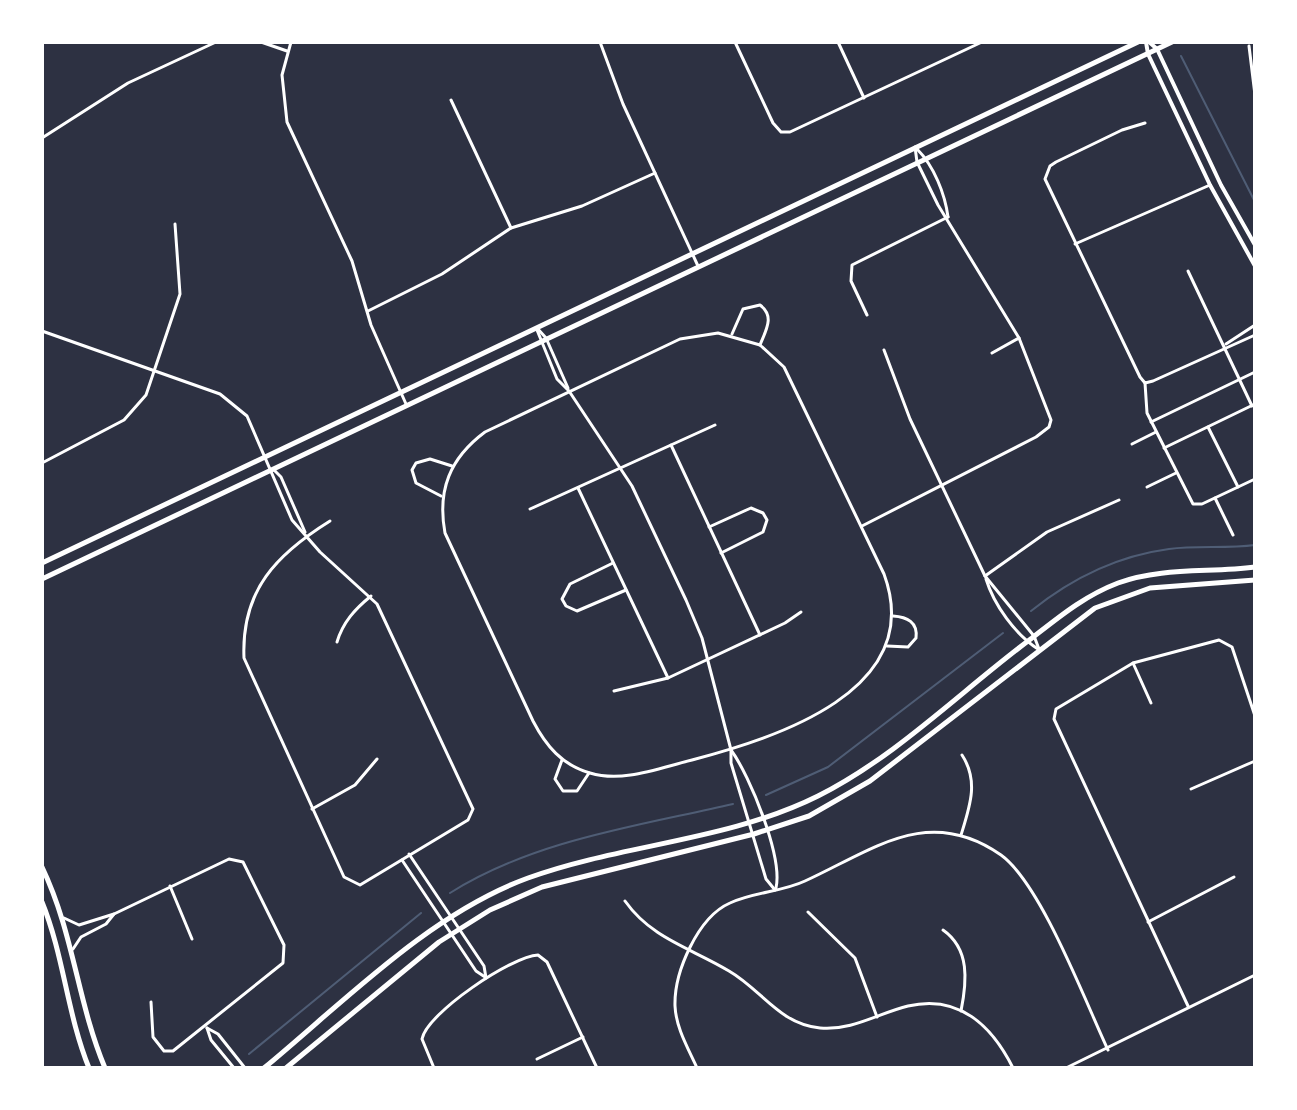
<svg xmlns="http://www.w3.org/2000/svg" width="1297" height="1110" font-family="Roboto,sans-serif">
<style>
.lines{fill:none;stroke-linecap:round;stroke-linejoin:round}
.stream{stroke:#4f5d75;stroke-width:2}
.minor{stroke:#fff;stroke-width:3}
.tertiary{stroke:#fff;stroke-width:4}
.secondary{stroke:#fff;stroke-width:5}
.primary{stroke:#fff;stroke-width:5}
</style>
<rect width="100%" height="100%" fill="#2d3142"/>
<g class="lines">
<g class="stream">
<path d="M1181 56 1255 202"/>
<path d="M1031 611C1072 578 1116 556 1169 549 1197 545 1226 549 1255 545"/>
<path d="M766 795 828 767 1003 633"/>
<path d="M450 893C534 840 638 826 733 804"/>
<path d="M249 1054 421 913"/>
</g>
<g class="minor">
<path d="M261 42 287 51"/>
<path d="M291 42 282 75 287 122 352 261 371 325 406 404"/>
<path d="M600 42 623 104 698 266"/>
<path d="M735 42 773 123 781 132H790L982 42"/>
<path d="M838 42 864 98"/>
<path d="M1249 46 1255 95"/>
<path d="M451 100 511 228"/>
<path d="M1145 123 1122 130 1056 162 1050 166 1045 179 1140 377 1145 383 1153 381 1255 335"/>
<path d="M42 138 128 83 216 42"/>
<path d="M917 149C934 166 945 194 948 217"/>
<path d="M1075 244 1210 185"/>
<path d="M1188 271 1252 406"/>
<path d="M368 311 442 274 511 228 582 206 655 173"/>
<path d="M867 315 851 281 852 265 948 217"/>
<path d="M537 328 546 338 568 388"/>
<path d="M537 330 557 379 569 391 632 486 686 600 702 638 731 750V763L766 879 775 890"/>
<path d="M42 331 220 394 247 416 292 520 320 552 377 604 473 809 468 820 360 885 344 877 244 658C241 590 277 554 330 521"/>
<path d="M718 333 760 345 784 367 884 574C927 691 775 738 692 760 659 768 623 783 590 773 562 765 546 746 533 721L445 533C437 490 450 458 485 432L680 339Z"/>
<path d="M732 334 743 309 760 305C775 316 766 330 760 345"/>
<path d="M1226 344 1255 325"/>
<path d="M884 350 910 419 985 576 1034 636 1039 649"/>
<path d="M992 353 1019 338"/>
<path d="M1145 383 1147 413 1193 504H1202L1255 479"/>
<path d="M1151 422 1255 372"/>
<path d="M1208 427 1238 487"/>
<path d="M1132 444 1156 432"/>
<path d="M671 445 760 635"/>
<path d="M1164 448 1255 404"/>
<path d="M42 463 124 420 146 395 180 294 175 224"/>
<path d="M273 469 281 477 305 532"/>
<path d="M1147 487 1176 473"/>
<path d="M578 488 668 678"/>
<path d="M441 496 416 483 412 470 416 463 430 459 452 466"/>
<path d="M1215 498 1233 535"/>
<path d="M530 509 715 425"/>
<path d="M862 526 1036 437 1049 427 1051 420 1019 338 938 205 917 162 915 147"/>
<path d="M709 527 751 508 763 513 767 520 763 532 721 553"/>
<path d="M613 563 570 584 562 599 566 606 577 611 626 590"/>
<path d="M985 576 1047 532 1119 500"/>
<path d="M986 579C994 605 1015 634 1038 649"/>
<path d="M337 642C343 622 355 609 371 596"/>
<path d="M887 646 908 647 916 638C918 622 907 617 893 616"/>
<path d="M1133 663 1151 703"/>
<path d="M614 691 668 678 785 623 801 612"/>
<path d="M731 750C750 776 783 857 776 888"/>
<path d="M562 760 555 779 563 791H577L589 773"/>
<path d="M1191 789 1255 761"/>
<path d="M312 809 355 785 377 759"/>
<path d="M961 835C970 806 979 781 962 755"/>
<path d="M409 854 484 966 486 978"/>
<path d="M402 860 476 971 485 977"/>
<path d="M170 886 192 939"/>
<path d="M625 901C652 939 691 948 729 971 762 990 779 1024 820 1028 852 1031 879 1013 908 1006 959 994 992 1026 1013 1068"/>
<path d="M808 912 855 958 877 1017"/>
<path d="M64 918 79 925 114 914"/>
<path d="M1148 922 1234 877"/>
<path d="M943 930C970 949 967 981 961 1011"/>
<path d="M73 949 81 937 106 924 114 914 229 859 243 862 284 945 283 963 173 1051H164L153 1037 151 1002"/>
<path d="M1188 1006 1054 719 1056 709 1133 663 1219 640 1232 647 1255 716"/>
<path d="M207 1028 218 1034 245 1068"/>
<path d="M207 1028 211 1040 234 1068"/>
<path d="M537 1059 583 1037"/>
<path d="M434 1068 422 1039C427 1013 512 956 538 955L547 962 597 1068"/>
<path d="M697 1068C688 1048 676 1028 675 1006 674 972 698 917 730 903 753 892 782 892 805 881 873 850 928 804 1001 855 1041 884 1085 1001 1108 1050"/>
<path d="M1066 1068 1255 975"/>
</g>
<g class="tertiary">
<path d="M1146 42 1148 54 1210 185 1255 266"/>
<path d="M1149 42 1157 49 1221 185 1255 245"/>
</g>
<g class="secondary">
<path d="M42 867C74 934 77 1001 105 1068"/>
<path d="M42 902C64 956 67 1014 89 1068"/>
<path d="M264 1068C344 1002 429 914 528 878 622 844 728 841 818 796 896 757 962 690 1032 638 1059 617 1084 596 1118 583 1162 567 1209 573 1255 567"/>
<path d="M286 1068 439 942 490 910 542 887 754 834 809 816 870 781 1095 608 1150 588 1255 580"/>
</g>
<g class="primary">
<path d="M42 563 1138 42"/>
<path d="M42 579 1172 42"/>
</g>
</g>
<rect width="1297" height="1110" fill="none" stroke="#ffffff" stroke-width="88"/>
</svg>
